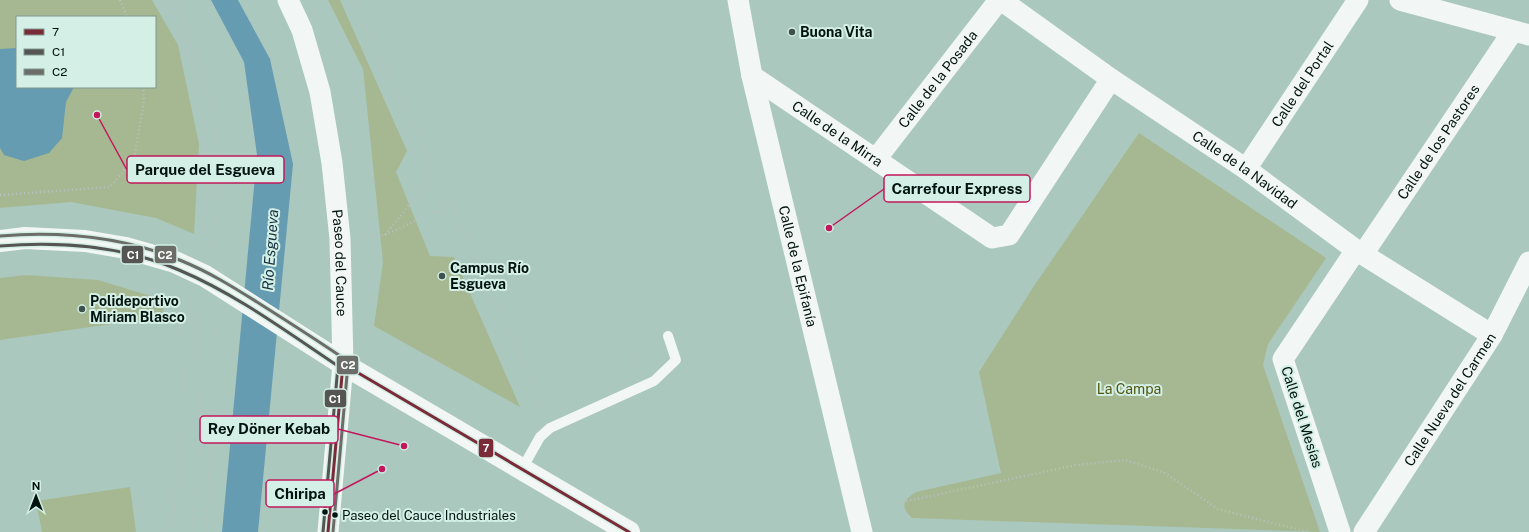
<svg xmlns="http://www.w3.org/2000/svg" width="1529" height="532" font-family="'Public Sans',sans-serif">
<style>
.green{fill:#a6b891;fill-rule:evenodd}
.water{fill:#669cb1}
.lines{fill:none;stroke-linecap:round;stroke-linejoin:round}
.path{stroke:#b9c1bf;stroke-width:2.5;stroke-dasharray:1 3;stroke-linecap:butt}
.lane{stroke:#f2f7f5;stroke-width:10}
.street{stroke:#f2f7f5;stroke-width:21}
.secondary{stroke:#f2f7f5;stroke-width:22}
.bus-1-casing{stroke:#d4efe6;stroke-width:6}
.bus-2-casing{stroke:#d4efe6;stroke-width:6}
.bus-3-casing{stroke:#d4efe6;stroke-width:6}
.bus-1{stroke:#7a2b37;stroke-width:3}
.bus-2{stroke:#555553;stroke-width:3}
.bus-3{stroke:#6c6c69;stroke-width:3}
.poi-dot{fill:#3c524c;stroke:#d4efe6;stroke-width:1.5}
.bus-dot{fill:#01130e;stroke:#d4efe6;stroke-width:1.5}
.labels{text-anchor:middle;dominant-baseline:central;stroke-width:4;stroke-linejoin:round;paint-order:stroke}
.bus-label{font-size:13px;fill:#01130e;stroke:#d4efe6;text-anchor:start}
.poi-label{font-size:14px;font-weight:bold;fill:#01130e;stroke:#d4efe6;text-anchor:start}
.street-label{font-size:14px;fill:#01130e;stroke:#d4efe6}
.park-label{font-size:14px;fill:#525710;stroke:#d4efe6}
.water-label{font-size:15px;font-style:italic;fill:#133040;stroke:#d4efe6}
.leader{fill:none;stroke:#c2185b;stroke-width:1.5}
.callout-dot{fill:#c2185b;stroke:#d4efe6;stroke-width:1.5}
.callout{fill:#d4efe6;stroke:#c2185b;stroke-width:1.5}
.callout-label{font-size:15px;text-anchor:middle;font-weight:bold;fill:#01130e}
.line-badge{stroke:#d4efe6;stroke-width:1.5}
.badge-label{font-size:11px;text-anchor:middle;font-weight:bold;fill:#fff}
</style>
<rect width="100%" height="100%" fill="#abc8bf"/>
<g class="green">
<path d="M0 0H152L178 45 199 144 194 234 156 218 71 202 0 208ZM17 17H155V87H17Z"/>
<path d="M328 0H340L407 151 396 172 430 256 454 257 520 407 374 326 383 262 363 69Z"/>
<path d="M1139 133 1326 258 1268 344 1263 365 1320 532 912 518C900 507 903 500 916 492L1001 473 979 372 1034 286Z"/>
<path d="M26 275 98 280 167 301 160 317 0 340V278Z"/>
<path d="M130 487 136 532H42L36 501Z"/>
</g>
<g class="water">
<path d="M211 0H238L270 59 293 164 258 532H222L257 155 244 62Z"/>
<path d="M17 48V87H74L66 102 62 138 49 153 24 161 4 155 0 148V49Z"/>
</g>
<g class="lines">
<g class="path">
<path d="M120 0 127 17"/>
<path d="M164 0 185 44 199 88 210 177 201 248"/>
<path d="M175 0C198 58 219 120 219 183 219 206 213 230 210 252"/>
<path d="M352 0 432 164 431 178 385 235 364 237"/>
<path d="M0 195 110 187 134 159 144 102 143 87"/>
<path d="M385 235 451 204 545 411"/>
<path d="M190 296 202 427 192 532"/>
<path d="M635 355 636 369"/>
<path d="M879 507 1076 465 1125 460 1163 472 1218 509 1308 532"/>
<path d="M172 532 184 378 178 317 179 292"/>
<path d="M206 532 215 384 213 309"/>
</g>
<path class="lane" d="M522 469 540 437 550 428 654 381 676 360 668 336"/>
<g class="street">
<path id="s1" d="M288 0 302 30 320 92 332 163 340 239 343 364 328 532"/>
<path id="s2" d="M738 0 752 76 862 532"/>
<path id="s3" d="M1001 0 1111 79 1246 169 1356 250 1492 335"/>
<path d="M1400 0 1529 35"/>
<path id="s4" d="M752 76 992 238 1009 235 1111 79"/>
<path id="s5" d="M876 159 999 0"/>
<path id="s6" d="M1246 169 1358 0"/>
<path id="s7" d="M1363 254 1513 31"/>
<path d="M1340 532 1283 359 1356 250"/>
<path id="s8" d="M1364 532 1492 335 1529 262"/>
</g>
<path class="secondary" d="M0 241 25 238 85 241 126 248 175 262 205 276 343 364 629 532"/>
<g class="bus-1-casing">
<g id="bus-1">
<path d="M343 364 629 532"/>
<path d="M328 532 343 364"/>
</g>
</g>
<g class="bus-2-casing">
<path id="bus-2" d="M0 246C61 241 123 246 179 270 236 294 287 332 338 366L323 532"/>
</g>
<g class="bus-3-casing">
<path id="bus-3" d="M0 236C62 231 124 237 182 261 209 272 233 287 257 302 287 321 317 340 346 360L348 364 333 532"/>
</g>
<use href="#bus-1" class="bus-1"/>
<use href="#bus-2" class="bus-2"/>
<use href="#bus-3" class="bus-3"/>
</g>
<g class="poi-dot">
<circle cx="792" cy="32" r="4"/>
<circle cx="442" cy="276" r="4"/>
<circle cx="82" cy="309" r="4"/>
</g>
<g class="bus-dot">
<circle cx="325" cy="512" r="3.5"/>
<circle cx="335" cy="515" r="3.5"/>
</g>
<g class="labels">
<g class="bus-label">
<text x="342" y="515">Paseo del Cauce Industriales</text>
</g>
<g class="poi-label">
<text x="800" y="32">Buona Vita</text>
<text x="450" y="268">Campus Río<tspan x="450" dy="16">Esgueva</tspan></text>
<text x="90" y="301">Polideportivo<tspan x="90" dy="16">Miriam Blasco</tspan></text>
</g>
<g class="street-label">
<text stroke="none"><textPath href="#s5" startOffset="101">Calle de la Posada</textPath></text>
<text stroke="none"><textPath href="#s6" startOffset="102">Calle del Portal</textPath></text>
<text stroke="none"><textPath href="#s4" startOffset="103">Calle de la Mirra</textPath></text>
<text stroke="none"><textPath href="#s7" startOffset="135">Calle de los Pastores</textPath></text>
<text stroke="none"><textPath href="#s3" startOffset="297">Calle de la Navidad</textPath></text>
<text stroke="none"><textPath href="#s1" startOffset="270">Paseo del Cauce</textPath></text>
<text stroke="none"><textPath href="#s2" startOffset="273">Calle de la Epifanía</textPath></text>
<text stroke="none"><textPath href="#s8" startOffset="158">Calle Nueva del Carmen</textPath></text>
<text transform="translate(1302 417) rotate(72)">Calle del Mesías</text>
</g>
<g class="park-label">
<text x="1129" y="389">La Campa</text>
</g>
<g class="water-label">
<text transform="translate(270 250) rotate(-86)">Río Esgueva</text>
</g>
</g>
<path class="leader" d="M97 115L127 170M829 228L884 189M404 446L338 429M382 469L334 494"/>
<g class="callout-dot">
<circle cx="97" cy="115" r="4"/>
<circle cx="829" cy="228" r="4"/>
<circle cx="404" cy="446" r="4"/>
<circle cx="382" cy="469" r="4"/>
</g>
<g class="callout">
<rect x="127" y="156" width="157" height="27" rx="4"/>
<rect x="884" y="175" width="146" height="27" rx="4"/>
<rect x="200" y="416" width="138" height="27" rx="4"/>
<rect x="266" y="480" width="68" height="27" rx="4"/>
</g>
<g class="callout-label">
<text x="205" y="175">Parque del Esgueva</text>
<text x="957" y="194">Carrefour Express</text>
<text x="269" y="434">Rey Döner Kebab</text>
<text x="300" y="499">Chiripa</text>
</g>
<g class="line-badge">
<rect x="121" y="245" width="23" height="19" rx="4" fill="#555553"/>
<rect x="154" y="245" width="23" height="19" rx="4" fill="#6c6c69"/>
<rect x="336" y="355" width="23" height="20" rx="4" fill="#6c6c69"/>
<rect x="324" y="389" width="23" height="19" rx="4" fill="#555553"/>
<rect x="478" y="438" width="16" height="20" rx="4" fill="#7a2b37"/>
</g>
<g class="badge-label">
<text x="133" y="259">C1</text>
<text x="165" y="259">C2</text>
<text x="348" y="369">C2</text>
<text x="335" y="403">C1</text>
<text x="486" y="452">7</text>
</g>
<rect x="16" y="16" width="140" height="72" fill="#d4efe6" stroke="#809790"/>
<rect x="24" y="29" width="20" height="6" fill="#7a2b37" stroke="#809790"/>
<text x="52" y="36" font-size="12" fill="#01130e">7</text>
<rect x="24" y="49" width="20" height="6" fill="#555553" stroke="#809790"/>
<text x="52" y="56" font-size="12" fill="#01130e">C1</text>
<rect x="24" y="69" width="20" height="6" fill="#6c6c69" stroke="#809790"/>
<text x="52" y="76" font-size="12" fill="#01130e">C2</text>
<g transform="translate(36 496)" stroke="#d4efe6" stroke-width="3" paint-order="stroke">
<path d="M0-3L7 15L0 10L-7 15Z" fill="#01130e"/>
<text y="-6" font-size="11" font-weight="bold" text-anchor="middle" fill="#01130e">N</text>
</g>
</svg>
